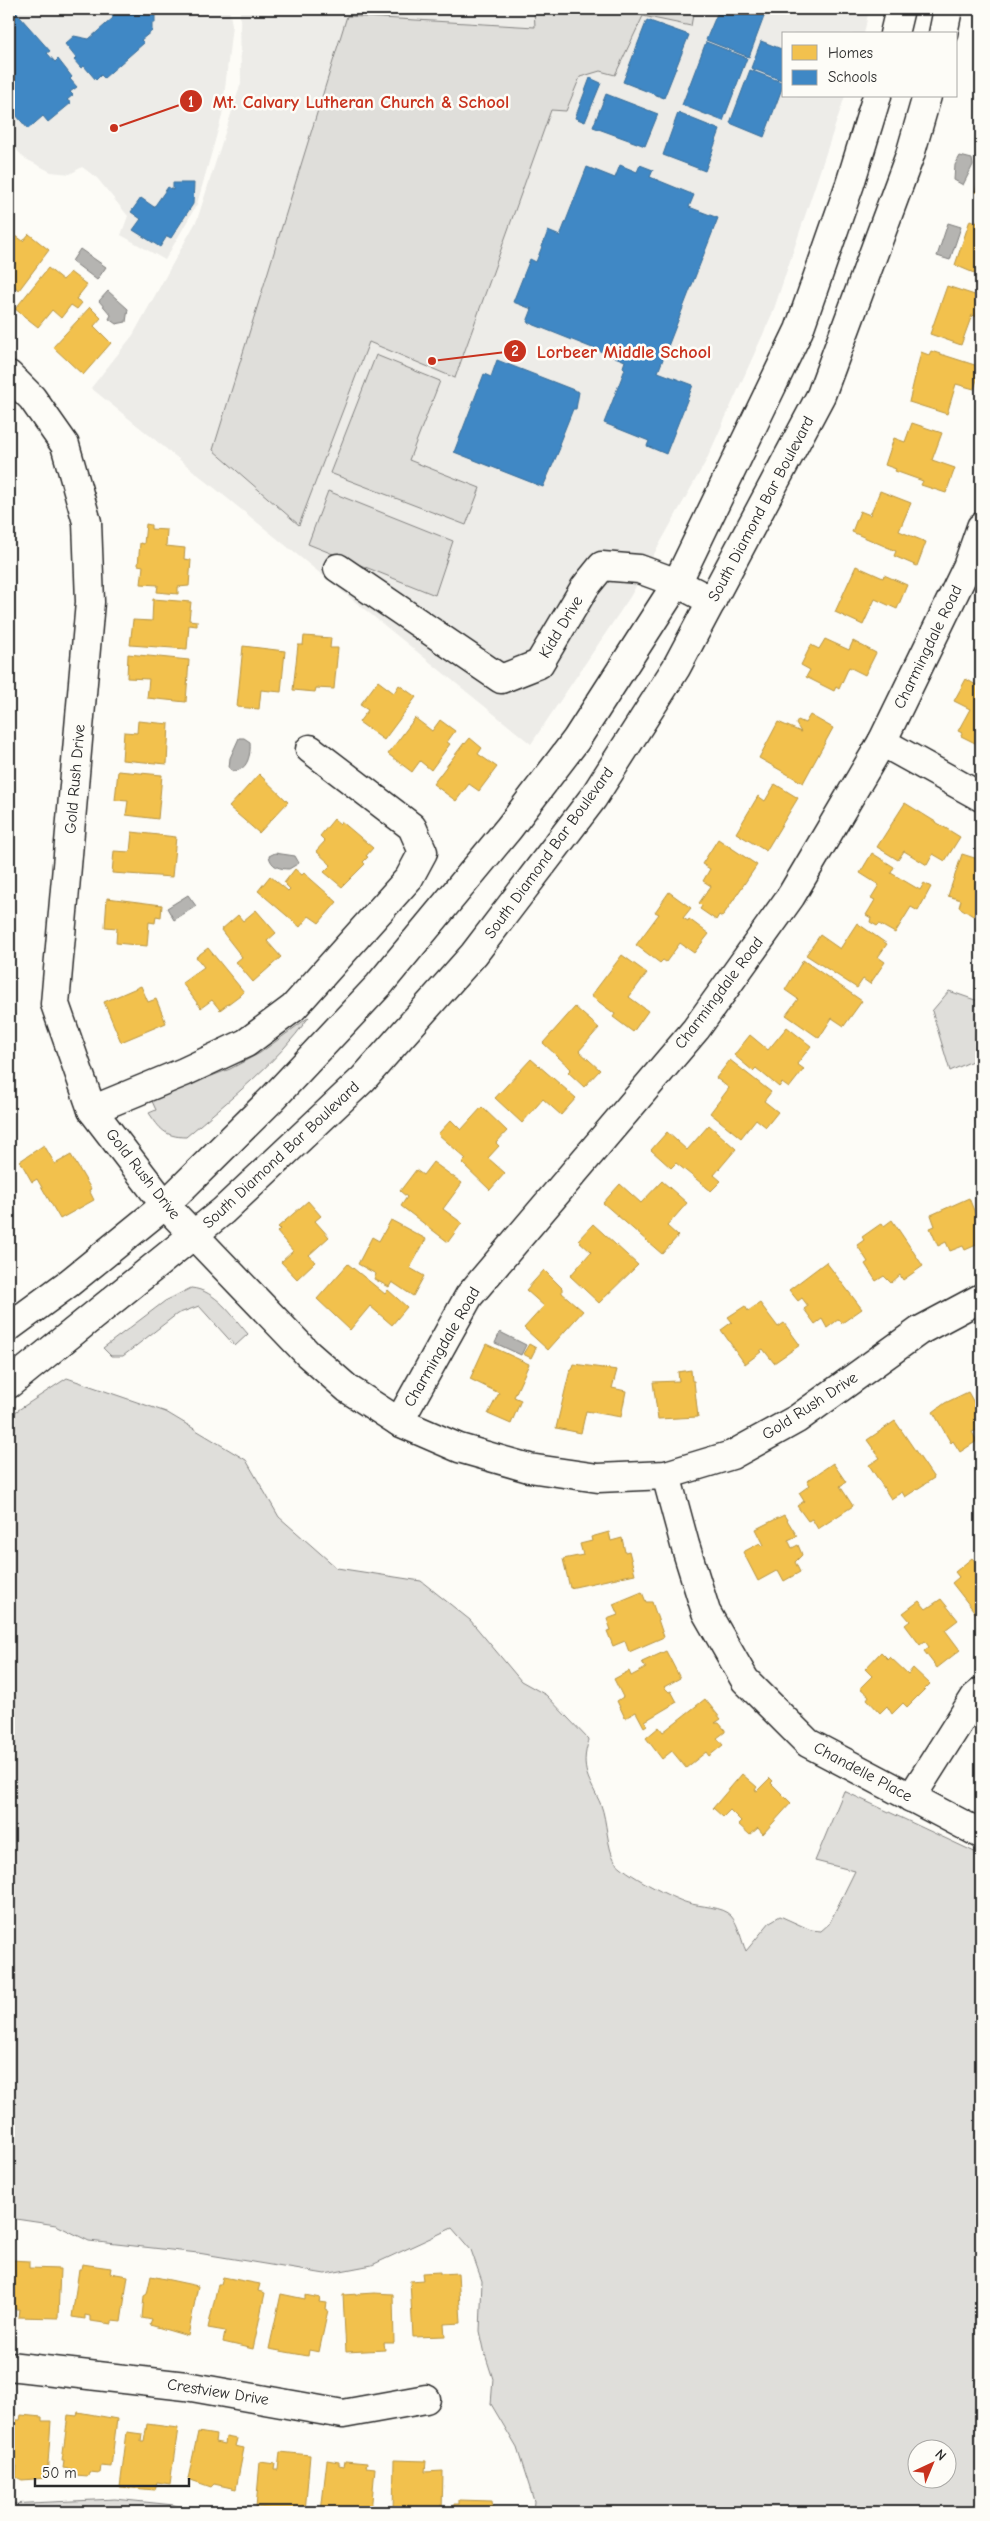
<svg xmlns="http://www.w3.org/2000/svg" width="990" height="2521" font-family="'Comic Neue',sans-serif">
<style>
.built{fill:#edece8}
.green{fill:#dfdeda;stroke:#858482;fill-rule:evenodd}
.water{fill:#b5b4b1;stroke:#7e7d7b}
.homes{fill:#f2c14e;stroke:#b69444}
.schools{fill:#3f88c5;stroke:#396c97}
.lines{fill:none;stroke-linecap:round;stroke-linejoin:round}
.minor-casing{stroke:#2b2b2b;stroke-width:31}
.major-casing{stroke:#2b2b2b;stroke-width:31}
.minor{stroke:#fdfcf7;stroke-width:28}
.major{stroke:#fdfcf7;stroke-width:28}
.labels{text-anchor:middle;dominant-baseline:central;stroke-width:5;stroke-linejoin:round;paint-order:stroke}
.street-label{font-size:16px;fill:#2b2b2b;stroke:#fdfcf7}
.leader{fill:none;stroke:#c8321e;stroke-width:2}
.callout-dot{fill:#c8321e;stroke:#fdfcf7;stroke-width:2}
.mark-label{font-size:15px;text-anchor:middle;font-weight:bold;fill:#fff}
.callout-label{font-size:18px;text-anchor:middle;font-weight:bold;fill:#c8321e;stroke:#fdfcf7;stroke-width:5;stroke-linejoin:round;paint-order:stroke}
</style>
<rect width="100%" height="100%" fill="#fdfcf7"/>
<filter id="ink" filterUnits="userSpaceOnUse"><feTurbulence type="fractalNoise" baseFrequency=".02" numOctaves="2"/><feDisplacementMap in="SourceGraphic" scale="10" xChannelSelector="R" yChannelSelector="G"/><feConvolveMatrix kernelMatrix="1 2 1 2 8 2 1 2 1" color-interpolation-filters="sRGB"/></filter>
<g filter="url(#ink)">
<g class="built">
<path d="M9 9H229L232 25 222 116 197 204 165 260 121 235 128 216 97 178 82 167 70 174 51 172 24 158 9 141Z"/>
<path d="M240 9H869L864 34H784V96H845L773 312 706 461 630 597 531 744 91 388 133 335 197 220 241 83Z"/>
</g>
<g class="green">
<path d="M534 9H694L691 26 643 16 615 75 600 71 580 77 566 111 551 110 455 378 369 342 299 525 213 450 347 16 535 27Z"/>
<path d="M376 355 440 381 409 460 480 488 466 525 330 473Z"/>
<path d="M328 491 453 541 435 595 308 544Z"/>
<path d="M949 991 981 1002V1057L950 1071 932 1011Z"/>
<path d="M309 1017C276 1064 229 1100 186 1137 165 1137 160 1129 149 1113L156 1110 151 1099 230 1069 260 1053Z"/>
<path d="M191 1288C216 1290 232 1316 248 1334L235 1346 199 1306 177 1314 123 1356H111L103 1348 165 1301Z"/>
<path d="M67 1378 166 1412 246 1460 279 1517 337 1568 421 1581 470 1620 521 1681 546 1695 589 1740C579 1770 590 1780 601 1805 607 1821 607 1848 615 1861 623 1873 673 1899 688 1903 700 1907 722 1906 731 1916 739 1925 741 1940 746 1951L770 1922 780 1916 811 1930 821 1931 829 1924 855 1871 815 1861 844 1791 981 1855V2512H533L534 2501 517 2448 491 2404 493 2379 485 2354 480 2331 482 2281 471 2250 452 2228 372 2265 325 2274 198 2253 89 2241 56 2225 9 2218V1416ZM948 2448V2478H918V2448Z"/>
<path d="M115 2499 174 2505 192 2512H9V2504Z"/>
</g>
<g class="water">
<path d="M960 156 972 159 973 165 963 185 954 180 955 165Z"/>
<path d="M948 223 961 227 950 260 937 256Z"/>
<path d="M80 249 106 267 97 280 72 261Z"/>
<path d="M108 291 128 309 126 322 116 324 109 319 111 315 99 301Z"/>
<path d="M239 738H244L250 742C251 754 248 771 233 771L229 768 230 758Z"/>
<path d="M275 853 295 856 299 863 289 869C280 869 271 867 269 856Z"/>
<path d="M188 895 196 906 174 920 167 908Z"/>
<path d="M500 1332 526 1345 521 1355 495 1343Z"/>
</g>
<g class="homes">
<path d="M981 172V194L975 192Z"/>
<path d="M978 219 981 220V276L955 265 970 220 977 223Z"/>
<path d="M9 234 14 238 16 236 23 241 29 234 49 250 19 290 9 283Z"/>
<path d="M48 268 63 280 70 272 87 285 76 299 82 303 77 309 71 305 61 318 52 310 38 327 15 309Z"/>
<path d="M947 286 981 297V318L972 315 961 345 930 334Z"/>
<path d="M90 307 101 318 94 326 111 343 83 375 53 347Z"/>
<path d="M931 351 981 367 974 389 956 384 947 414 909 402 921 352 929 355Z"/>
<path d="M912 423 942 433 932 460 955 468 946 493 921 485 923 481 895 471 896 469 885 465 894 438 905 442Z"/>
<path d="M880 491 911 503 899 531 926 542 917 566 894 556 896 551 852 532 860 511 870 515Z"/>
<path d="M146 524 151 525V529L167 530 166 546 185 548 184 559 191 560 189 586 178 587V594L157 592 158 585 141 584 143 566 138 565 140 543 144 544Z"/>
<path d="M856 566 883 578 884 575 907 585 897 609 875 599 863 625 835 612Z"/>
<path d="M153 599 191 602 189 620 197 621V626L189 625 187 649 130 645 133 620 152 621Z"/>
<path d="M304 636 331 638 330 648H338L334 689 316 688 315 692 293 690 298 645H303Z"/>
<path d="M825 639 849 650 853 641 876 653 865 675 849 667 839 689 836 687 834 691 806 677 810 670 801 665 811 645 819 649Z"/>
<path d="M243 646 285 651 281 692 261 690 259 709 237 707Z"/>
<path d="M128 654 189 660 186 702 147 698 149 679 127 678Z"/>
<path d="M966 679 981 688V746L961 736 962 733 958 731 970 709 954 701Z"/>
<path d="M378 681 394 693 399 685 416 697 384 740 359 722 368 710 360 705Z"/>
<path d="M810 715 833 728 803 783 759 758 778 722 801 732 796 724 798 720 805 723Z"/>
<path d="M415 718 432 731 440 720 455 731 447 742 450 744 431 770 420 761 412 772 388 754Z"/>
<path d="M138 721 169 724 167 764 122 760 124 732 137 733Z"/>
<path d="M470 738 482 748 478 754 497 767 479 791 469 784 456 801 433 784 464 743 465 744Z"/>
<path d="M118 771 162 775 158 819 126 815 128 801 115 800Z"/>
<path d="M259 774 288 802 259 833 229 807Z"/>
<path d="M775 784 798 798 766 851 736 833 758 796 765 801Z"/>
<path d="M905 803 960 837 945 861 933 854 927 865 904 851 898 860 877 847Z"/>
<path d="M334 819 340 824 341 821 373 848 366 856 368 857 363 862 365 864 342 887 324 872 331 865 316 851 325 841 320 836Z"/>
<path d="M132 832 176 837 172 877 112 873 114 851 130 852Z"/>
<path d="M718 839 757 865 722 917 719 915 716 920 700 909 702 906 699 903 711 886 703 881 710 869 702 864Z"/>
<path d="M872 853 894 867 891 873 920 890 924 883 931 887 918 911 911 907 895 933 879 924 877 926 870 922 871 918 866 915 875 900 871 898 879 885 860 873Z"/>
<path d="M962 854 981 860V914L973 916 959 907 961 900 948 896Z"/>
<path d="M295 869 302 875 304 873 337 902 319 923 309 916 300 927 258 891 270 876 288 891 290 889 284 883Z"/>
<path d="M669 892 691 908 683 918 688 921 689 919 709 934 694 953 680 943 666 962 663 960 660 963 636 945 659 914 655 912Z"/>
<path d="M107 898 162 905 161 917 156 916 155 923 149 922 147 946 116 943 117 928 105 927Z"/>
<path d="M256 910 276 933 267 941 281 957 253 982 236 962 242 957 221 930 238 915 243 921Z"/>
<path d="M857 923 887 944 878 957 885 962 870 984 863 979 857 988 806 955 820 935 840 949Z"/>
<path d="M208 948 244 992 220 1010 212 1000 201 1008 182 983 204 967 196 957Z"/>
<path d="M622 955 647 973 629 997 648 1011 633 1032 613 1017 615 1014 591 996Z"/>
<path d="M803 960 862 1001 844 1026 832 1018 819 1038 786 1015 798 999 785 990Z"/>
<path d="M141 986 148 1002 156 999 166 1023 121 1042 104 1002Z"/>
<path d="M575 1007 599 1028 579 1051 600 1070 584 1087 568 1072 571 1069 543 1043Z"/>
<path d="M787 1027 811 1046 797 1064 804 1069 789 1088 782 1083 779 1087 756 1068 753 1071 734 1055 750 1035 768 1050Z"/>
<path d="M531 1059 576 1098 561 1115 543 1099 522 1123 495 1098Z"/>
<path d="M730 1060 771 1092 764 1101 778 1112 766 1127 756 1119 741 1138 710 1113 729 1088 716 1078Z"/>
<path d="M482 1107 507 1131 496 1143 499 1146 488 1158 505 1173 490 1190 462 1163 466 1159 438 1134 451 1120 461 1130Z"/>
<path d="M709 1125 736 1149 714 1175 721 1181 711 1191 676 1163 671 1168 651 1150 667 1132 687 1150Z"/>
<path d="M44 1145 55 1164 71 1155 91 1189 89 1190 94 1200 60 1219 37 1179 32 1182 20 1161Z"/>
<path d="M433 1162 462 1183 443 1209 462 1223 448 1242 401 1206 407 1197 400 1191 416 1170 423 1175Z"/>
<path d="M662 1181 687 1203 667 1226 678 1236 662 1254 603 1203 620 1184 641 1203Z"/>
<path d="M969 1198 981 1228V1243L965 1250 963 1246 950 1251 946 1242 938 1246 930 1228 935 1226 931 1215Z"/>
<path d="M308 1201 321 1216 315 1221 329 1237 309 1255 315 1262 297 1279 281 1262 293 1251 277 1232 280 1229 278 1227Z"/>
<path d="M391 1220 426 1239 410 1268 424 1276 413 1296 392 1282 389 1287 374 1279 376 1274 358 1264 372 1237 379 1241Z"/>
<path d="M892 1220 923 1266 903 1280 900 1275 891 1283 884 1276 876 1281 865 1264 868 1262 857 1245 864 1240 862 1237 882 1223 884 1226Z"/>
<path d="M593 1224 638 1265 599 1303 570 1276 591 1252 578 1240Z"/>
<path d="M826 1262 862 1309 842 1323 839 1319 827 1328 822 1319 815 1324 804 1309 808 1306 802 1298 798 1301 789 1290Z"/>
<path d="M348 1264 385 1294 388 1290 407 1307 392 1325 370 1306 350 1330 317 1299Z"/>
<path d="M544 1270 562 1288V1293L583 1311 548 1350 524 1328 544 1306 526 1290Z"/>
<path d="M760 1303 778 1327 784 1323 800 1345 774 1363 763 1349 760 1351 761 1352 745 1364 721 1330 732 1322 728 1317 745 1306 748 1311Z"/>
<path d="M486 1344 529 1364 514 1397 521 1400 511 1424 488 1414 499 1393 470 1379Z"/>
<path d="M529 1344 536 1348 531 1358 523 1354Z"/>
<path d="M574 1364 617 1370 612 1388 626 1391 621 1417 586 1411 581 1433 556 1428 570 1370H572Z"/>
<path d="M691 1370 692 1381H694L698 1417 658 1419 653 1382 679 1381 678 1372Z"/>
<path d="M968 1392 981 1415V1429L972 1432 977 1441 960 1452 953 1441 951 1443 933 1412 945 1403Z"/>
<path d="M895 1421 934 1478 905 1497 902 1492 891 1499 869 1465 880 1458 867 1440Z"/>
<path d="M833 1463 846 1482 840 1486 853 1506 818 1529 812 1519 808 1521 797 1506 804 1501 799 1493 810 1485 807 1481Z"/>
<path d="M784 1515 797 1536 788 1540 792 1548 798 1545 801 1552 802 1555 795 1562 800 1572 784 1581 778 1570 758 1581 743 1552 760 1543 761 1546 764 1545 756 1529Z"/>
<path d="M609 1532 611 1541 622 1538 625 1552 629 1551 635 1574 570 1588 563 1559 583 1555 580 1544 592 1541 591 1537Z"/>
<path d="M972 1558 981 1568V1620L952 1583 959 1577 955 1572Z"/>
<path d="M642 1592 646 1602H652L664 1637 629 1652 625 1641 613 1646 607 1631 611 1630 607 1619 618 1615 613 1604Z"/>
<path d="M941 1599 958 1620 945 1630 960 1650 937 1668 924 1651 929 1647 925 1641 920 1645 905 1625 910 1621 903 1613 919 1601 926 1609Z"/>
<path d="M666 1651 680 1678 664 1687 669 1692 671 1691 677 1702 645 1721 647 1725 644 1727 636 1712 625 1718 617 1701 623 1697 614 1679 629 1671 631 1676 646 1668 642 1662Z"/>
<path d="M881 1652 888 1659 890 1657 908 1674 913 1668 930 1684 907 1707 903 1703 892 1714 887 1706 880 1713 867 1699 869 1696 860 1688 872 1676 865 1669Z"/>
<path d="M705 1699 721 1719 715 1723H719L725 1730V1732L717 1738 723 1745 709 1756 706 1752 686 1768 672 1751 662 1759 646 1738 659 1727 663 1732Z"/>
<path d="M742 1774 757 1787 755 1790 757 1791 770 1778 773 1781 771 1783 791 1803 763 1834 758 1828 750 1835 738 1824 741 1821 730 1810 723 1817 713 1808Z"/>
<path d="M11 2260 29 2261V2268L60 2269 58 2318 18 2317 19 2309H9Z"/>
<path d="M82 2264 111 2268 110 2273 128 2276 121 2322 112 2321V2324L90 2321V2316L85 2315V2319L72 2317 79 2269H81Z"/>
<path d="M440 2272V2274L458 2273 461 2323 444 2324 445 2336 413 2337 410 2281 423 2280 422 2273Z"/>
<path d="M151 2276 198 2286 188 2336 150 2325 152 2320 142 2318 144 2296 147 2294Z"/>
<path d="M223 2277 260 2284 258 2291 265 2293 253 2349 223 2342 225 2331 208 2328 218 2284H221Z"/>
<path d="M374 2293 393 2294 394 2343H384L385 2350 346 2352 343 2295Z"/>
<path d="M281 2294 305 2299V2295L320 2298 319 2302 327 2303 326 2309 328 2310 319 2352 309 2350 308 2356 269 2349Z"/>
<path d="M78 2412 117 2419 111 2467 101 2466 100 2473 89 2472 88 2476 75 2475V2470L63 2468 64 2461H62L68 2415 77 2416Z"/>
<path d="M21 2415 42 2417V2421H51L47 2478 22 2480 16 2477 17 2466 9 2465V2416H15V2420H20Z"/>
<path d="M147 2424 178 2428 170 2484 157 2482 155 2490 120 2487 127 2432 142 2434 141 2442H144Z"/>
<path d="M198 2432 216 2435 215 2442 225 2444 226 2437 237 2439 235 2446 244 2448 236 2489 214 2484 211 2487 188 2479Z"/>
<path d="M280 2452 310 2455 305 2512H274V2510L256 2507 260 2462 275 2464 274 2470H278Z"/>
<path d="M327 2460 339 2462V2465L344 2466 345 2461 367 2463 366 2467 375 2468 371 2512H321Z"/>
<path d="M394 2460 426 2461 425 2472 443 2471 442 2512H393Z"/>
<path d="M459 2500 492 2501 493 2508 503 2509V2512H454V2504H459Z"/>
</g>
<g class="schools">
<path d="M9 9H13L50 51 47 53 55 62 58 59 72 77 70 79 77 87 70 92 73 95 67 100 71 103 48 122 43 116 28 129 9 107Z"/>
<path d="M103 9H155V23H152V31L141 40 144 43 104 78 101 75 96 80 84 66 81 68 74 60 76 58 65 44 74 36 89 39 113 18 112 14Z"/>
<path d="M719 9H751L765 14 749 57 706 40Z"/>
<path d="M647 20 689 35 664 98 623 82Z"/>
<path d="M761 41 784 50V81L751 68Z"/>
<path d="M706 42 747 58 723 121 682 105Z"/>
<path d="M750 70 784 83 764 137 730 123Z"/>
<path d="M590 78 601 83 585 122 575 118Z"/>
<path d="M606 94 658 114 645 146 593 127Z"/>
<path d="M678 113 720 130 705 171 663 155Z"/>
<path d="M620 165 637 172 640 165 653 170 650 177 694 195 689 207 718 218 658 372 693 385 666 454 647 446 649 441 604 423 625 369 623 367 625 361 527 322 532 309 513 302 530 259 536 262 548 231 560 236 587 167 615 178Z"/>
<path d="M173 183H194L193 204 171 238 167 236 160 247 133 230 141 219 131 212 141 198 154 207 168 187 173 190Z"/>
<path d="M497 360 579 392 576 409H573L559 444 560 448 543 487 454 452 484 374 491 377Z"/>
</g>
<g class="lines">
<g class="minor-casing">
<g id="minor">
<path d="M9 375 32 398 65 445 87 522 90 602 55 1004 92 1110 165 1205 308 1354 348 1389 399 1422 459 1448 529 1468 598 1478 666 1475 732 1455 797 1419 919 1331 981 1298"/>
<path d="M338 568 501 679 539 664 585 587 602 566 639 569 677 583 712 601"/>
<path d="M882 742 981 797"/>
<path d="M92 1110 184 1072 246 1043 293 1008 409 878 423 852 412 827 310 749"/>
<path d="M399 1422 469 1296 696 1029 791 896 882 742 967 567 981 527"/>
<path d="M666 1475 685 1545 706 1612 745 1680 808 1743 981 1834"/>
<path d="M911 1798 975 1697 981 1692"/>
<path d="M9 2366 186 2386 343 2414 426 2399"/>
</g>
</g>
<g class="major-casing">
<g id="major">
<path d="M894 34 900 9"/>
<path d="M943 34 948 9"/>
<path d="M9 1327 69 1283 165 1205 273 1098 379 985 509 828 576 740 677 583 799 330 850 184 877 96"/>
<path d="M9 1384 223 1211 363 1079 474 954 593 798 676 668 821 395 910 155 927 96"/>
</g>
</g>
<use href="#minor" class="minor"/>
<use href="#major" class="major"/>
</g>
</g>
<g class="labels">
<g class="street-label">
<text transform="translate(761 509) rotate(-62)">South Diamond Bar Boulevard</text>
<text transform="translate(561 627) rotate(-59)">Kidd Drive</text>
<text transform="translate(928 647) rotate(-64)">Charmingdale Road</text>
<text transform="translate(75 779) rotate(-85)">Gold Rush Drive</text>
<text transform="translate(549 853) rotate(-54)">South Diamond Bar Boulevard</text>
<text transform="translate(719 993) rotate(-53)">Charmingdale Road</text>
<text transform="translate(281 1155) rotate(-43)">South Diamond Bar Boulevard</text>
<text transform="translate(143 1174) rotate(52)">Gold Rush Drive</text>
<text transform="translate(442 1347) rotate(-60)">Charmingdale Road</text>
<text transform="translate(810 1406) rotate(-33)">Gold Rush Drive</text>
<text transform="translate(863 1772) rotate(28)">Chandelle Place</text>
<text transform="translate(218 2392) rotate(9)">Crestview Drive</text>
</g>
</g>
<path class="leader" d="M114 128L191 101M432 361L515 351"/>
<g class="callout-dot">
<circle cx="114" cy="128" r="5"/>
<circle cx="432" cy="361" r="5"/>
<circle cx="191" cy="101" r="12"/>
<circle cx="515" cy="351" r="12"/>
</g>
<g class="mark-label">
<text x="191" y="107">1</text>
<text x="515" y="356">2</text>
</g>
<g class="callout-label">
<text x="361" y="108">Mt. Calvary Lutheran Church &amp; School</text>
<text x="624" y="358">Lorbeer Middle School</text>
</g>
<rect width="990" height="2521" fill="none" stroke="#fdfcf7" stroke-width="30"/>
<rect x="15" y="15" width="960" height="2491" fill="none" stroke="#2b2b2b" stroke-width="2" filter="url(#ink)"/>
<rect x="782" y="32" width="175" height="65" fill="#fdfcf7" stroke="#a9a8a5"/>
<rect x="792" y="45" width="25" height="15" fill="#f2c14e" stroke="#a9a8a5"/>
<text x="828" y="58" font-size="15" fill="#2b2b2b">Homes</text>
<rect x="792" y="70" width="25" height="15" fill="#3f88c5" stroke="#a9a8a5"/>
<text x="828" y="82" font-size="15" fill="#2b2b2b">Schools</text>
<g transform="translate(932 2464) rotate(44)"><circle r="24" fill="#fdfcf7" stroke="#a9a8a5"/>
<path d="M0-4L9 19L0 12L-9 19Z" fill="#c8321e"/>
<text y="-8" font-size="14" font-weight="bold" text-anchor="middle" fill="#2b2b2b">N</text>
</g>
<path d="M35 2478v8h154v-8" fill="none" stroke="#2b2b2b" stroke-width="2.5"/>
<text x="42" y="2478" font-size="15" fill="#2b2b2b" stroke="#fdfcf7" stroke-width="4" paint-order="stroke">50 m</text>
</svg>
